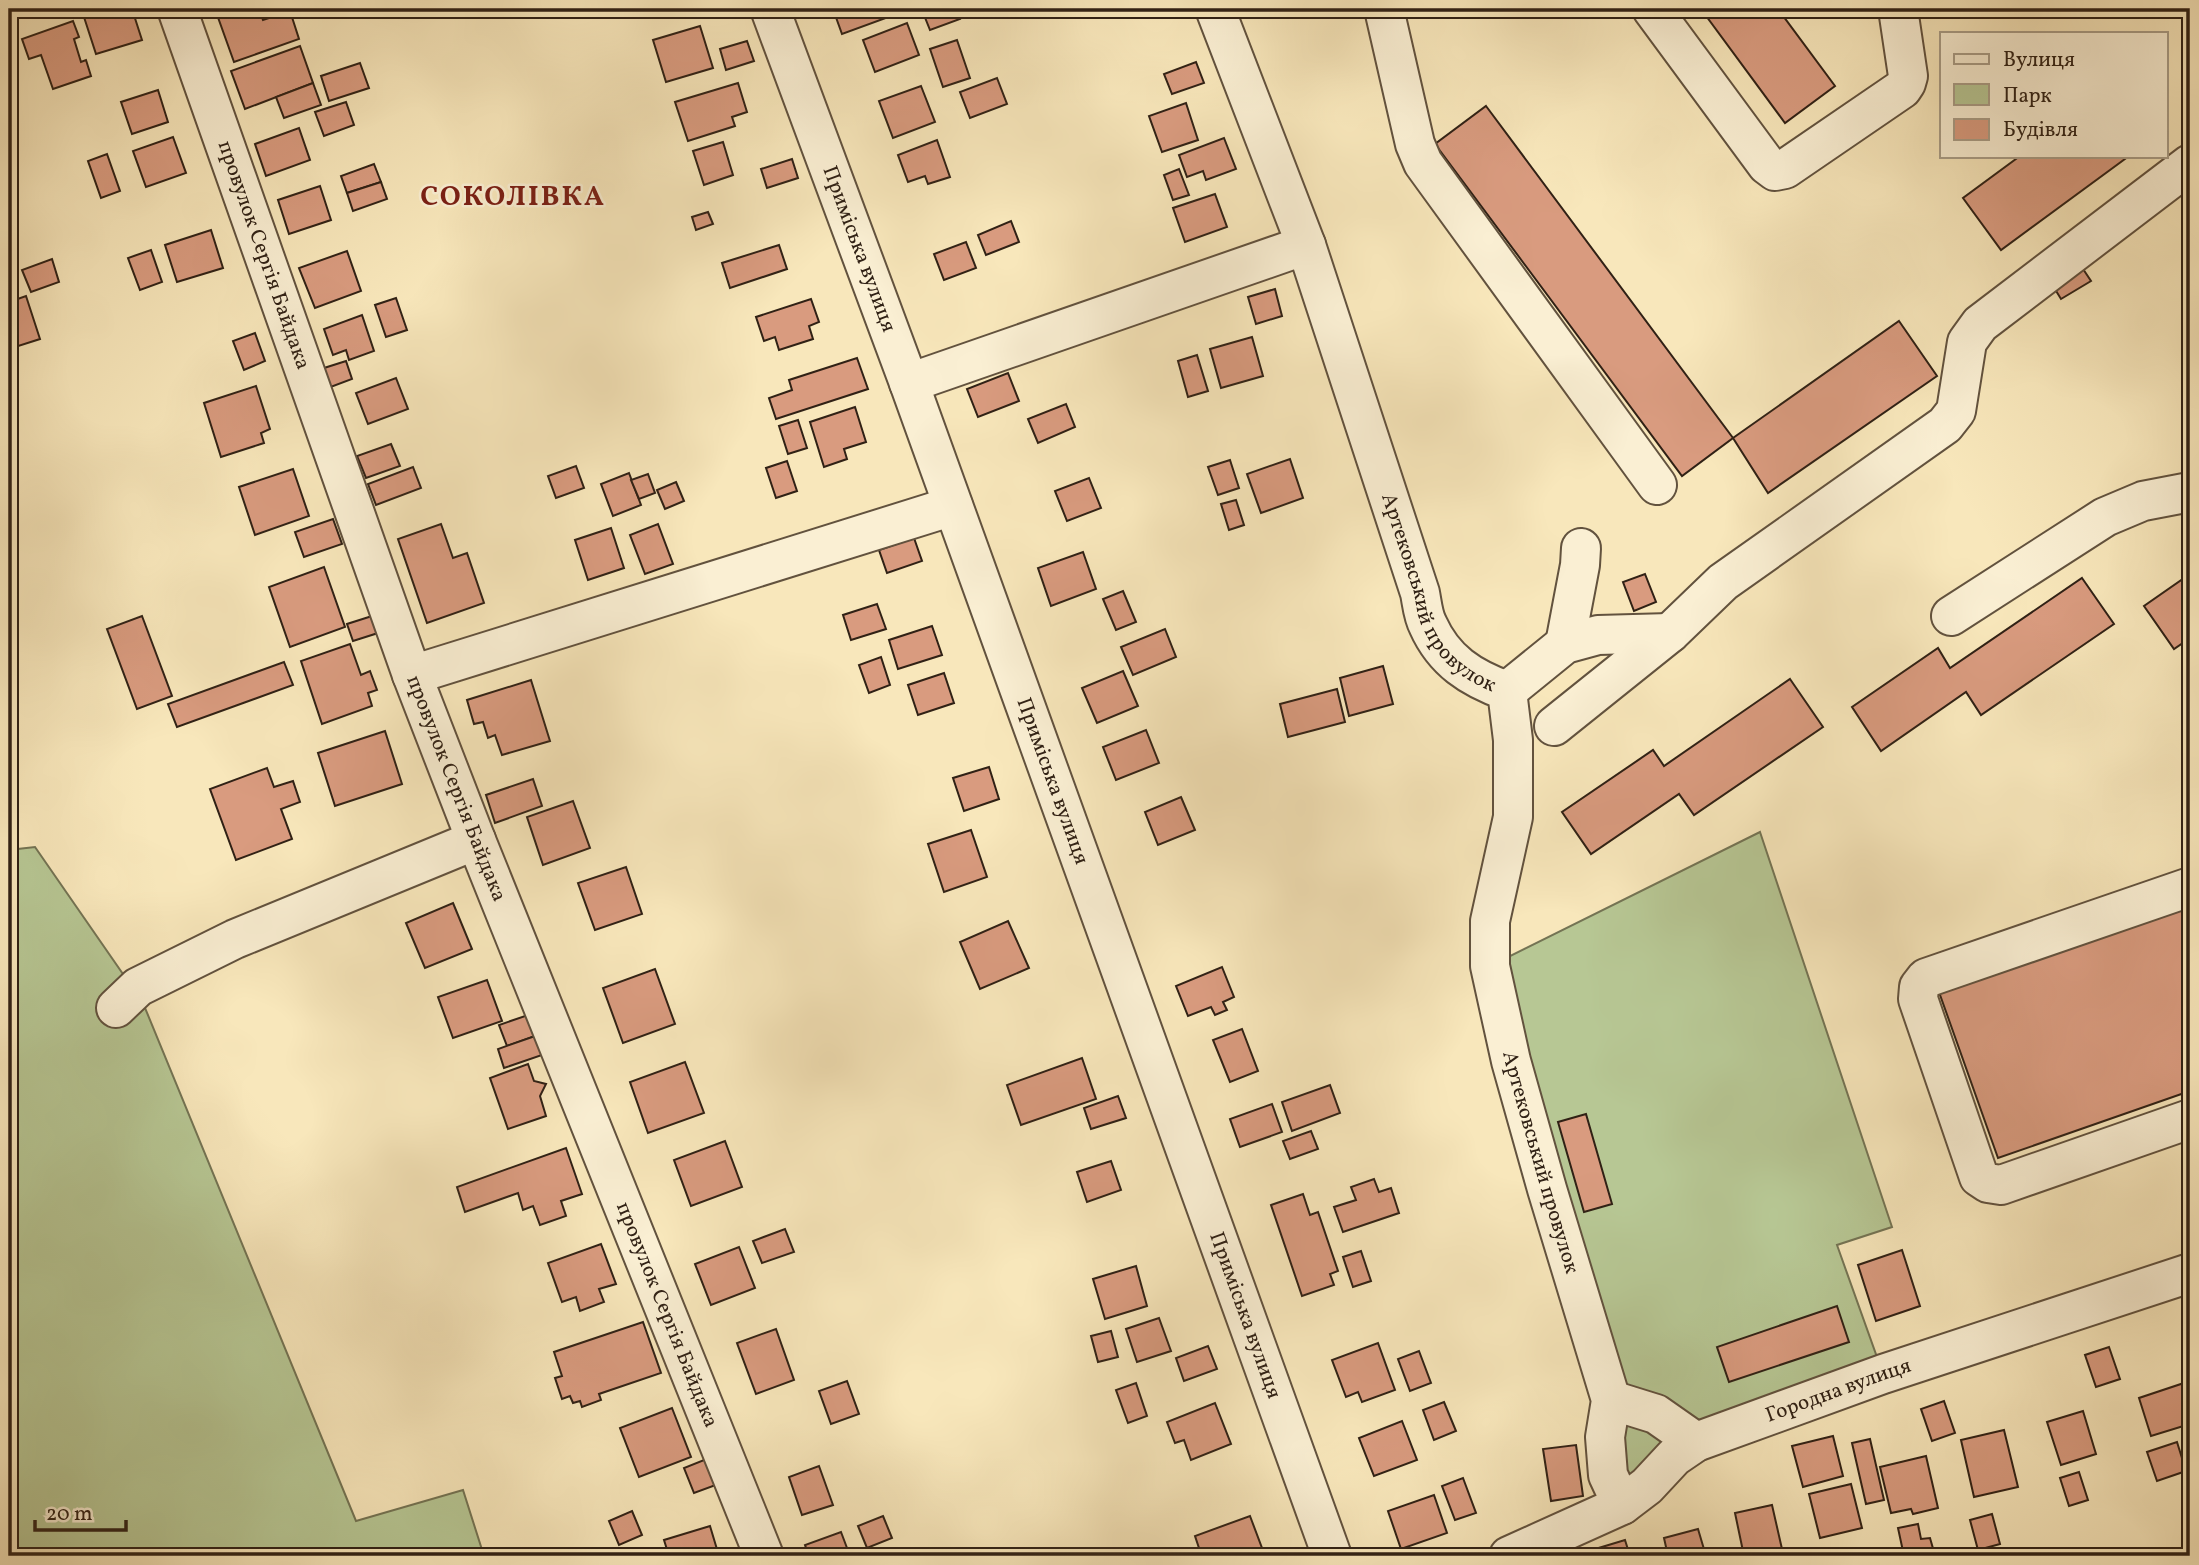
<svg xmlns="http://www.w3.org/2000/svg" width="2199" height="1565" font-family="Vollkorn,serif">
<style>
.green{fill:#b7c794;stroke:#747454;stroke-width:2}
.building{fill:#d99b7f;stroke:#302115;stroke-width:2}
.lines{fill:none;stroke-linecap:round;stroke-linejoin:round}
.minor-casing{stroke:#62523e;stroke-width:42}
.minor{stroke:#faefd3;stroke-width:38}
.labels{text-anchor:middle;dominant-baseline:central;stroke-width:5;stroke-linejoin:round;paint-order:stroke}
.street-label{font-size:21px;fill:#302115;stroke:#faefd3}
.district-label{font-size:28px;font-weight:bold;letter-spacing:2px;fill:#7a1f14;stroke:#faefd3}
</style>
<rect width="100%" height="100%" fill="#f8e7bb"/>
<filter id="stains"><feTurbulence type="fractalNoise" baseFrequency=".00286" numOctaves="4"/><feColorMatrix values="0 0 0 0 .2 0 0 0 0 .09 0 0 0 0 .02 0 0 0 .5 -.17"/></filter>
<radialGradient id="worn" r=".72"><stop offset=".6" stop-color="#630" stop-opacity="0"/><stop offset="1" stop-color="#630" stop-opacity=".3"/></radialGradient>
<g class="green">
<path d="M1760 832 1892 1227 1837 1245 1883 1374 1696 1442 1622 1505 1490 966Z"/>
<path d="M35 847 143 1003 356 1521 463 1490 484 1556H9V850Z"/>
</g>
<g class="building">
<path d="M100 9H132L142 40 96 54 83 14Z"/>
<path d="M215 9H259L263 20 290 11 299 39 234 62Z"/>
<path d="M833 9H904L905 11 842 34Z"/>
<path d="M924 9H956L960 19 930 30 922 10Z"/>
<path d="M1701 9H1778L1835 86 1785 123Z"/>
<path d="M73 21 79 37 74 39 81 62 86 60 91 76 53 89 41 55 29 59 22 39Z"/>
<path d="M907 23 919 55 875 72 863 40Z"/>
<path d="M700 26 713 68 666 82 653 40Z"/>
<path d="M957 40 970 78 943 87 930 49Z"/>
<path d="M747 41 754 61 726 70 720 49Z"/>
<path d="M300 46 313 83 245 109 231 71Z"/>
<path d="M1196 62 1204 83 1172 94 1164 74Z"/>
<path d="M360 63 369 88 329 101 321 76Z"/>
<path d="M997 78 1007 104 970 118 960 92Z"/>
<path d="M313 83 321 105 284 118 276 97Z"/>
<path d="M738 83 747 112 732 117 735 126 688 141 675 102Z"/>
<path d="M921 86 935 122 893 138 879 101Z"/>
<path d="M158 90 168 122 132 134 121 102Z"/>
<path d="M346 102 354 125 324 136 315 112Z"/>
<path d="M1186 103 1198 140 1162 152 1149 116Z"/>
<path d="M1486 106 1733 438 1682 476 1435 144Z"/>
<path d="M299 128 310 160 266 176 255 144Z"/>
<path d="M173 137 186 173 146 187 133 151Z"/>
<path d="M1224 138 1236 169 1206 180 1203 171 1187 177 1179 155Z"/>
<path d="M937 140 950 177 928 184 925 176 908 182 898 155Z"/>
<path d="M723 142 733 175 704 185 693 151Z"/>
<path d="M107 154 120 191 101 198 88 161Z"/>
<path d="M2020 156H2129L2001 250 1963 198Z"/>
<path d="M792 159 798 178 767 188 761 169Z"/>
<path d="M374 164 381 182 347 193 341 176Z"/>
<path d="M1179 169 1189 195 1173 200 1164 175Z"/>
<path d="M381 182 387 199 353 211 347 193Z"/>
<path d="M320 186 331 220 289 234 278 200Z"/>
<path d="M1215 194 1227 227 1185 242 1173 208Z"/>
<path d="M708 212 713 224 696 230 692 217Z"/>
<path d="M1011 221 1019 242 986 255 978 235Z"/>
<path d="M211 230 223 268 177 282 165 245Z"/>
<path d="M966 242 976 268 944 280 934 254Z"/>
<path d="M779 245 787 269 730 288 722 263Z"/>
<path d="M151 250 162 282 140 290 128 258Z"/>
<path d="M347 251 361 291 315 308 299 268Z"/>
<path d="M52 259 59 282 31 292 22 270Z"/>
<path d="M2079 263 2091 281 2061 299 2050 281Z"/>
<path d="M1275 289 1282 316 1256 324 1248 297Z"/>
<path d="M26 296 40 339 9 349V302Z"/>
<path d="M396 298 407 330 386 337 375 305Z"/>
<path d="M811 299 819 322 809 326 813 339 779 350 775 337 764 341 756 317Z"/>
<path d="M362 315 374 351 349 360 346 350 333 355 324 329Z"/>
<path d="M1899 321 1937 376 1768 493 1733 438Z"/>
<path d="M255 333 265 361 244 370 233 341Z"/>
<path d="M1252 337 1263 376 1221 388 1210 349Z"/>
<path d="M1197 355 1208 391 1188 397 1178 361Z"/>
<path d="M857 358 868 389 776 419 769 398 792 390 789 380Z"/>
<path d="M346 361 352 379 328 388 321 369Z"/>
<path d="M1008 373 1019 401 978 417 967 389Z"/>
<path d="M396 378 408 409 368 424 356 393Z"/>
<path d="M256 386 270 429 261 433 264 443 221 457 204 403Z"/>
<path d="M1066 404 1075 427 1038 443 1028 419Z"/>
<path d="M855 407 866 442 844 449 847 459 824 467 810 422Z"/>
<path d="M798 420 807 448 788 454 779 426Z"/>
<path d="M391 444 400 466 366 478 357 456Z"/>
<path d="M1290 459 1303 498 1261 513 1247 474Z"/>
<path d="M1230 460 1239 488 1218 495 1208 467Z"/>
<path d="M787 461 797 491 776 498 766 468Z"/>
<path d="M576 466 584 488 556 498 548 476Z"/>
<path d="M413 467 421 488 376 505 368 484Z"/>
<path d="M293 469 309 516 255 535 239 487Z"/>
<path d="M629 473 641 505 613 516 601 484Z"/>
<path d="M648 474 655 493 639 499 631 480Z"/>
<path d="M1089 478 1101 508 1067 521 1055 491Z"/>
<path d="M676 482 684 501 665 509 657 490Z"/>
<path d="M1236 500 1244 525 1229 530 1221 504Z"/>
<path d="M333 519 342 544 304 557 295 532Z"/>
<path d="M441 524 453 558 467 553 484 603 427 623 398 539Z"/>
<path d="M658 524 673 564 645 574 630 535Z"/>
<path d="M611 528 624 568 588 580 575 540Z"/>
<path d="M914 538 922 561 887 573 879 550Z"/>
<path d="M1083 552 1096 589 1051 606 1038 568Z"/>
<path d="M324 567 345 627 290 647 269 587Z"/>
<path d="M1645 574 1656 602 1634 611 1623 582Z"/>
<path d="M2190 574V638L2174 649 2144 606Z"/>
<path d="M2082 578 2114 624 1981 715 1966 692 1881 751 1852 707 1938 648 1950 668Z"/>
<path d="M1123 591 1136 622 1116 630 1103 599Z"/>
<path d="M877 604 886 629 851 640 843 615Z"/>
<path d="M142 616 172 696 137 709 107 629Z"/>
<path d="M372 616 378 633 353 641 347 624Z"/>
<path d="M932 626 942 655 898 669 889 640Z"/>
<path d="M1165 629 1176 657 1133 675 1121 647Z"/>
<path d="M350 644 361 675 370 671 377 690 368 693 372 706 322 724 301 661Z"/>
<path d="M881 657 890 685 869 693 859 665Z"/>
<path d="M284 662 293 685 177 727 168 704Z"/>
<path d="M1383 666 1393 704 1349 716 1340 678Z"/>
<path d="M1123 671 1138 706 1097 723 1082 688Z"/>
<path d="M944 673 954 703 918 715 908 685Z"/>
<path d="M1790 679 1823 727 1694 815 1679 794 1591 854 1562 812 1653 750 1664 766Z"/>
<path d="M531 680 550 741 502 755 495 735 488 738 483 722 474 724 467 700Z"/>
<path d="M1337 689 1345 722 1288 737 1280 704Z"/>
<path d="M1146 730 1159 763 1116 780 1103 747Z"/>
<path d="M385 731 402 784 335 806 318 753Z"/>
<path d="M989 767 999 799 964 811 953 778Z"/>
<path d="M267 768 274 787 293 781 300 802 281 809 292 839 236 860 210 789Z"/>
<path d="M533 779 542 806 495 823 486 795Z"/>
<path d="M1181 797 1195 830 1158 845 1145 812Z"/>
<path d="M573 801 590 848 543 865 527 817Z"/>
<path d="M971 830 987 877 944 892 928 844Z"/>
<path d="M626 867 642 914 595 930 578 883Z"/>
<path d="M453 903 472 949 425 968 406 923Z"/>
<path d="M2190 904V1091L1998 1158 1939 992Z"/>
<path d="M1008 921 1029 968 980 989 960 942Z"/>
<path d="M1222 967 1234 997 1223 1002 1227 1010 1215 1015 1211 1007 1188 1016 1176 986Z"/>
<path d="M655 969 675 1024 623 1043 603 988Z"/>
<path d="M487 980 502 1021 453 1038 438 997Z"/>
<path d="M531 1014 538 1035 507 1046 499 1025Z"/>
<path d="M1242 1029 1258 1071 1230 1082 1213 1040Z"/>
<path d="M538 1035 545 1054 504 1068 498 1049Z"/>
<path d="M1082 1058 1096 1099 1021 1125 1007 1085Z"/>
<path d="M685 1062 704 1113 648 1133 630 1082Z"/>
<path d="M528 1064 534 1081 546 1084 540 1096 546 1116 508 1129 490 1078Z"/>
<path d="M1330 1085 1340 1113 1292 1131 1282 1102Z"/>
<path d="M1118 1096 1126 1118 1091 1129 1084 1108Z"/>
<path d="M1272 1104 1282 1132 1240 1147 1230 1119Z"/>
<path d="M1586 1114 1612 1204 1584 1212 1558 1122Z"/>
<path d="M1311 1131 1318 1149 1290 1159 1283 1141Z"/>
<path d="M725 1141 742 1187 691 1206 674 1160Z"/>
<path d="M566 1148 582 1194 561 1201 566 1216 540 1225 533 1206 523 1210 518 1193 465 1212 457 1187Z"/>
<path d="M1111 1161 1121 1190 1087 1202 1077 1172Z"/>
<path d="M1374 1179 1379 1192 1391 1188 1399 1213 1343 1232 1334 1207 1356 1200 1351 1187Z"/>
<path d="M1303 1194 1310 1215 1318 1212 1338 1271 1330 1274 1334 1285 1302 1296 1271 1205Z"/>
<path d="M785 1229 794 1252 762 1263 753 1241Z"/>
<path d="M601 1244 616 1284 599 1289 604 1302 580 1311 576 1297 562 1302 548 1263Z"/>
<path d="M739 1247 755 1288 711 1305 695 1264Z"/>
<path d="M1902 1250 1920 1306 1876 1321 1858 1265Z"/>
<path d="M1361 1251 1371 1281 1353 1287 1343 1257Z"/>
<path d="M1136 1266 1147 1306 1105 1319 1093 1279Z"/>
<path d="M1837 1306 1849 1342 1729 1382 1717 1347Z"/>
<path d="M1159 1318 1171 1351 1137 1362 1126 1329Z"/>
<path d="M643 1322 661 1373 599 1394 601 1400 582 1407 580 1401 573 1403 570 1396 562 1399 555 1378 562 1376 554 1352Z"/>
<path d="M776 1329 794 1380 756 1394 737 1343Z"/>
<path d="M1111 1331 1118 1357 1098 1362 1091 1336Z"/>
<path d="M1378 1343 1395 1390 1362 1402 1358 1392 1346 1397 1332 1360Z"/>
<path d="M1208 1346 1217 1369 1184 1381 1176 1358Z"/>
<path d="M2109 1347 2120 1379 2096 1387 2085 1355Z"/>
<path d="M1419 1351 1431 1383 1410 1391 1398 1359Z"/>
<path d="M847 1381 859 1414 831 1424 819 1391Z"/>
<path d="M2190 1381V1424L2151 1436 2139 1398Z"/>
<path d="M1136 1383 1147 1416 1128 1423 1116 1390Z"/>
<path d="M1944 1401 1955 1433 1932 1441 1921 1409Z"/>
<path d="M1444 1402 1456 1431 1434 1440 1423 1410Z"/>
<path d="M1215 1403 1231 1444 1191 1460 1184 1440 1175 1443 1167 1422Z"/>
<path d="M672 1408 691 1457 639 1477 620 1428Z"/>
<path d="M2083 1411 2096 1454 2061 1465 2047 1422Z"/>
<path d="M1402 1421 1417 1460 1374 1476 1359 1438Z"/>
<path d="M2004 1430 2018 1487 1974 1497 1961 1440Z"/>
<path d="M1833 1436 1843 1476 1803 1487 1792 1446Z"/>
<path d="M1870 1439 1884 1500 1866 1504 1852 1443Z"/>
<path d="M2177 1442 2186 1471 2157 1481 2147 1452Z"/>
<path d="M1576 1445 1583 1496 1551 1501 1543 1449Z"/>
<path d="M714 1456 724 1482 694 1493 684 1468Z"/>
<path d="M1926 1456 1938 1508 1913 1514 1911 1509 1891 1513 1880 1467Z"/>
<path d="M819 1466 833 1505 802 1515 789 1477Z"/>
<path d="M2079 1472 2088 1500 2069 1506 2060 1478Z"/>
<path d="M1463 1478 1476 1513 1455 1520 1442 1486Z"/>
<path d="M1851 1484 1862 1528 1820 1538 1809 1494Z"/>
<path d="M1434 1495 1447 1533 1401 1549 1388 1511Z"/>
<path d="M1772 1505 1782 1549 1744 1556 1735 1513Z"/>
<path d="M632 1511 642 1535 619 1545 609 1521Z"/>
<path d="M1992 1514 2000 1544 1978 1550 1970 1520Z"/>
<path d="M883 1516 892 1538 867 1548 858 1526Z"/>
<path d="M1250 1516 1265 1556H1214L1211 1550 1201 1554 1195 1536Z"/>
<path d="M1918 1524 1921 1539 1930 1538 1934 1552 1904 1556 1898 1528Z"/>
<path d="M710 1526 719 1556H669L664 1540Z"/>
<path d="M1698 1529 1706 1556H1668L1664 1538Z"/>
<path d="M841 1532 850 1556H809L805 1545Z"/>
<path d="M1625 1540 1630 1556H1583L1582 1553Z"/>
</g>
<g class="lines">
<g class="minor-casing">
<g id="minor">
<path id="s1" d="M177 9 412 675 476 840 764 1556"/>
<path id="s2" d="M770 9 909 383 1332 1556"/>
<path id="s3" d="M1215 9 1306 245 1420 593C1422 603 1423 616 1428 625 1444 661 1471 678 1507 691L1513 740V817L1490 921V966L1511 1061 1547 1189 1611 1400 1605 1437 1608 1475 1622 1505"/>
<path d="M1384 9 1415 144 1423 163 1657 485"/>
<path d="M1652 9 1767 165 1775 171 1785 169 1902 89 1906 83 1908 76 1898 9"/>
<path d="M909 383 1306 245"/>
<path d="M1951 616 2105 517 2143 501 2190 492"/>
<path d="M1565 644 1580 565 1581 548"/>
<path d="M412 675 953 506"/>
<path d="M1507 691 1565 644 1598 635 1670 633"/>
<path d="M1554 726 1670 633 1723 582 1945 425 1956 411 1967 342 1980 324 2190 164"/>
<path d="M2190 887 1926 978 1919 987 1918 999 1979 1177 1988 1183 2001 1185 2190 1119"/>
<path d="M116 1008 138 987 235 939 476 840"/>
<path d="M1611 1400 1656 1414 1696 1442"/>
<path id="s4" d="M1509 1556 1622 1505 1647 1486 1674 1457 1696 1442 1883 1374 2190 1273"/>
</g>
</g>
<use href="#minor" class="minor"/>
</g>
<g class="labels">
<g class="street-label">
<text stroke="none"><textPath href="#s2" startOffset="256">Приміська вулиця</textPath></text>
<text stroke="none"><textPath href="#s1" startOffset="261">провулок Сергія Байдака</textPath></text>
<text stroke="none"><textPath href="#s3" startOffset="630">Артековський провулок</textPath></text>
<text stroke="none"><textPath href="#s2" startOffset="822">Приміська вулиця</textPath></text>
<text stroke="none"><textPath href="#s1" startOffset="828">провулок Сергія Байдака</textPath></text>
<text stroke="none"><textPath href="#s3" startOffset="1239">Артековський провулок</textPath></text>
<text stroke="none"><textPath href="#s1" startOffset="1395">провулок Сергія Байдака</textPath></text>
<text stroke="none"><textPath href="#s2" startOffset="1390">Приміська вулиця</textPath></text>
<text stroke="none"><textPath href="#s4" startOffset="373">Городна вулиця</textPath></text>
</g>
<g class="district-label">
<text x="513" y="197">СОКОЛІВКА</text>
</g>
</g>
<rect width="2199" height="1565" fill="none" stroke="#f8e7bb" stroke-width="35"/>
<rect x="10" y="10" width="2178" height="1544" fill="none" stroke="#302115" stroke-width="3.5"/>
<rect x="18" y="18" width="2164" height="1530" fill="none" stroke="#302115" stroke-width="2"/>
<rect x="1940" y="32" width="228" height="126" fill="#faefd3" stroke="#a99d87" stroke-width="2"/>
<rect x="1954" y="54" width="35" height="10" fill="#faefd3" stroke="#a99d87" stroke-width="2"/>
<text x="2003" y="66" font-size="21" fill="#302115">Вулиця</text>
<rect x="1954" y="84" width="35" height="21" fill="#b7c794" stroke="#a99d87" stroke-width="2"/>
<text x="2003" y="102" font-size="21" fill="#302115">Парк</text>
<rect x="1954" y="119" width="35" height="21" fill="#d99b7f" stroke="#a99d87" stroke-width="2"/>
<text x="2003" y="136" font-size="21" fill="#302115">Будівля</text>
<path d="M35 1520v10h91v-10" fill="none" stroke="#302115" stroke-width="3.5"/>
<text x="46" y="1520" font-size="21" fill="#302115" stroke="#faefd3" stroke-width="5" paint-order="stroke">20 m</text>
<rect width="100%" height="100%" filter="url(#stains)"/>
<rect width="100%" height="100%" fill="url(#worn)"/>
</svg>
